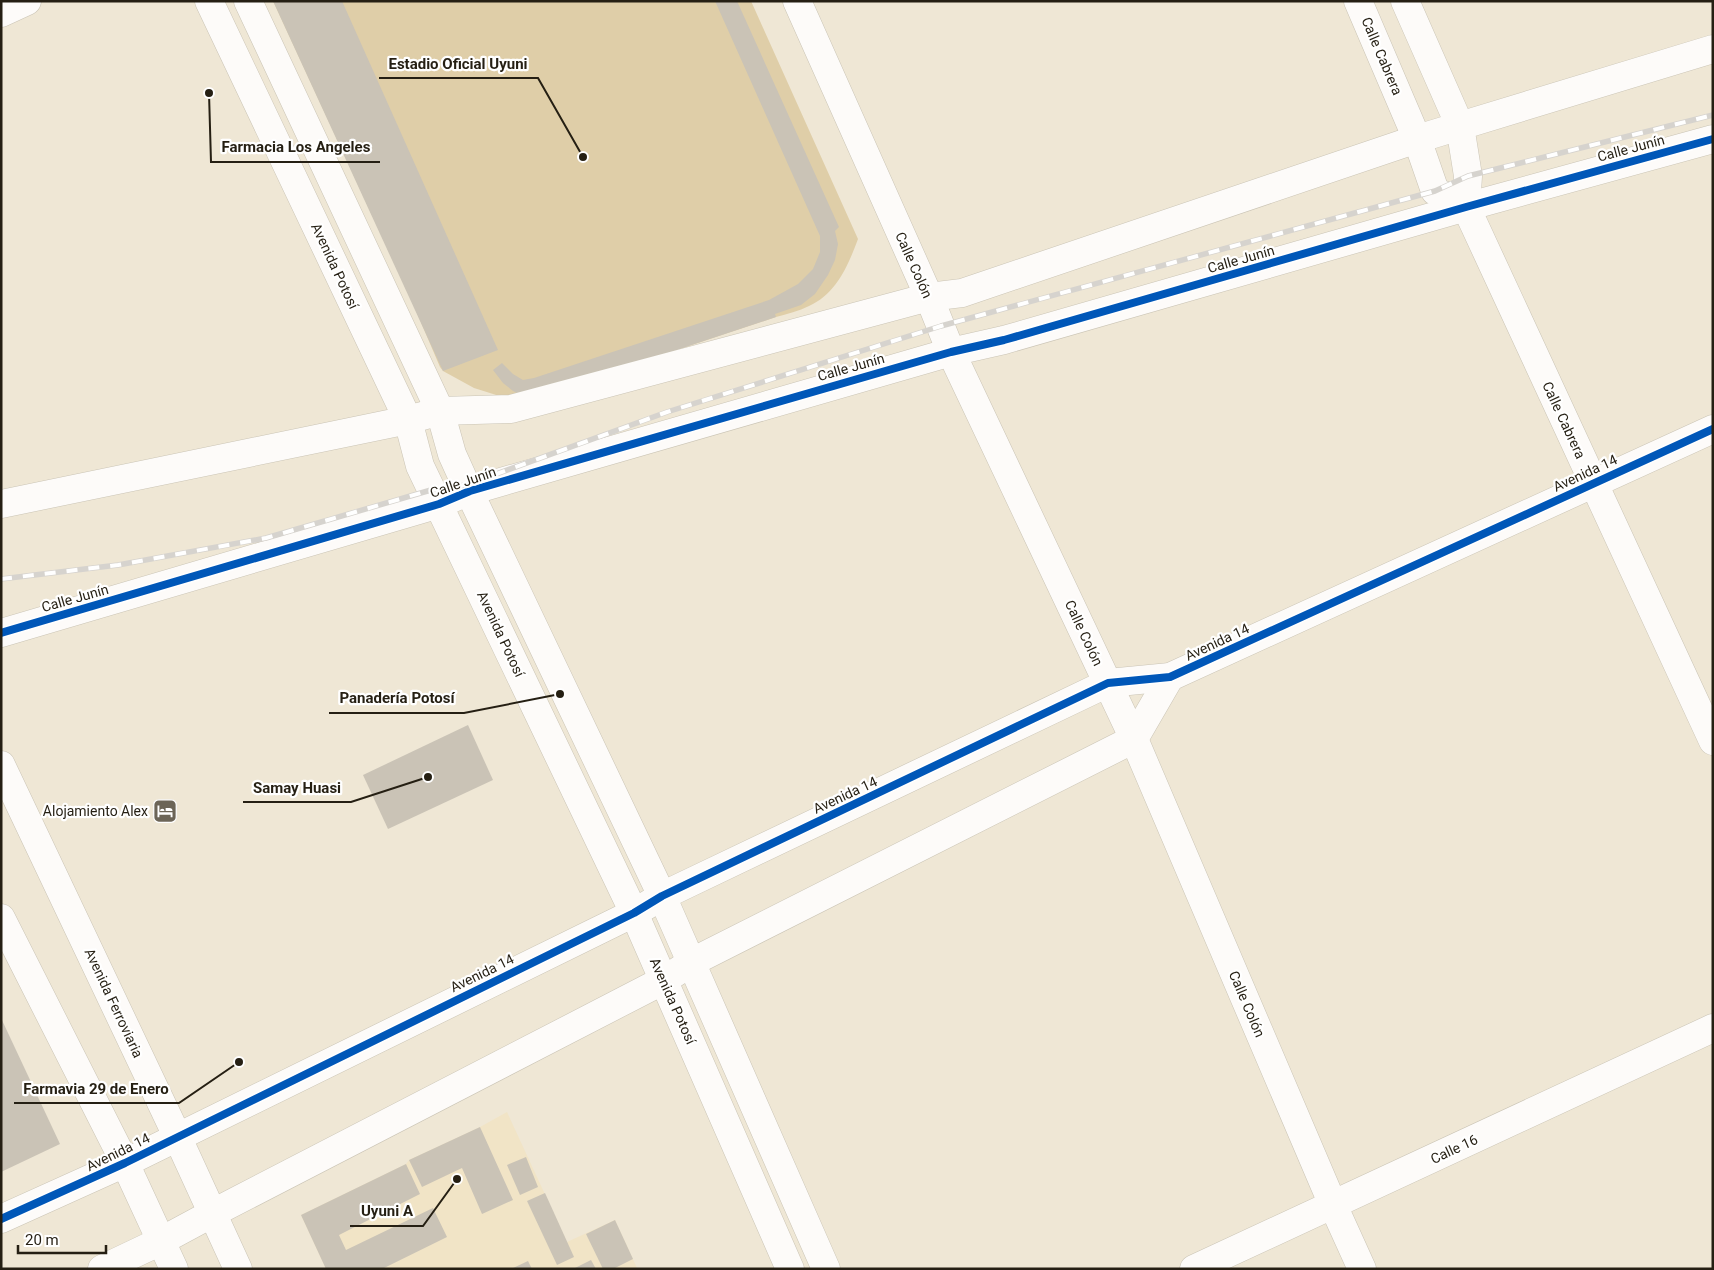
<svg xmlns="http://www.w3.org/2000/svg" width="1714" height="1270" font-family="Roboto,sans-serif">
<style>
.built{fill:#f1e4c6}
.green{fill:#dfcea8}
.building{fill:#cac3b6}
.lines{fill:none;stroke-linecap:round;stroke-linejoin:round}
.minor-casing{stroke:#cac4b5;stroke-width:29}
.major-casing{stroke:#cac4b5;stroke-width:29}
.highway-casing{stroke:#cac4b5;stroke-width:29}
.minor{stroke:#fdfbf9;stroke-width:28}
.major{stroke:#fdfbf9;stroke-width:28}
.highway{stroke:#fdfbf9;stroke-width:28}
.rail-casing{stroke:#d6d3ce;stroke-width:5.5}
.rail{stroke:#fff;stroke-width:4;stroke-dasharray:11;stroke-linecap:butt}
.cycleway-casing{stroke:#fff;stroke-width:11}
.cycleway{stroke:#0057b8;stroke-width:8}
.labels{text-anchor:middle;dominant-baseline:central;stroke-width:4.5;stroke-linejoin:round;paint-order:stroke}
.street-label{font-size:14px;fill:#251f13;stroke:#fff}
.poi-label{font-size:14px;fill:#251f13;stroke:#fff;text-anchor:end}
.leader{fill:none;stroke:#251f13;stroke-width:2}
.callout-dot{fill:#251f13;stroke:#fff;stroke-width:2}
.callout-label{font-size:15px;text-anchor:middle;font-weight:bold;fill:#251f13;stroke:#fff;stroke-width:4.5;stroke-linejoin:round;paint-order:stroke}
</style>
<rect width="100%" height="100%" fill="#efe7d5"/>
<path class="built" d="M507 1112 567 1242 615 1220 637 1268 326 1269 301 1215 406 1164 409 1160 480 1127Z"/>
<path class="green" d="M273 1H751L858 239C848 266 836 294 809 306 799 311 787 314 776 317L529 399H509L474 388 443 371 440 367 414 306Z"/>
<g class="building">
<path d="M273 1H342L498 350 443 371Z"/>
<path d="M715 1H737L839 227 835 231 838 244 835 260 828 275 815 294 801 305 775 314 776 317 529 399 513 391 503 383 493 370 502 363 513 374 523 380 534 378 769 300 798 284 813 269 820 252V236Z"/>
<path d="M468 725 493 780 388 829 363 775Z"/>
<path d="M1 1018 60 1144 1 1172Z"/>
<path d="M480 1127 513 1200 482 1214 462 1168 422 1187 409 1160Z"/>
<path d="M526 1157 538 1187 520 1195 507 1165Z"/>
<path d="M406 1164 420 1194 339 1235 346 1250 433 1208 447 1237 382 1269H326L301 1215Z"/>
<path d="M545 1193 574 1257 557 1265 527 1201Z"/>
<path d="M615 1220 633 1259 613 1269H603L586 1234Z"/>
<path d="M591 1260 596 1269H573Z"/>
<path d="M528 1261 532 1269H511Z"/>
</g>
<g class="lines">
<g class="minor-casing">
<g id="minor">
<path d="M797 1 929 297 951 352 1134 739 1333 1205 1362 1269"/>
<path d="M1358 1 1417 139 1435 191 1466 207"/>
<path d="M1405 1 1460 126 1468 176 1466 207 1713 741"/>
<path d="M1 13 27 1"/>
<path d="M1 504 408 420 440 411 511 409 929 297 962 293 1417 139 1713 49"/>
<path d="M1 633 439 504 470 491 951 352 1004 340 1466 207 1713 139"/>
<path d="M1 1219 125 1163 634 913 662 896 1108 683 1170 677 1713 429"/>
<path d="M102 1269 161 1241 213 1213 664 980 692 962 1134 739 1170 677"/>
<path d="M1194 1269 1713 1028"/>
</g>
</g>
<g class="major-casing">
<g id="major">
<path d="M209 1 408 420 420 466 634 913 790 1269"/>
<path d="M248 1 440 411 452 454 466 485 662 896 826 1269"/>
</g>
</g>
<g class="highway-casing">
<g id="highway">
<path d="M1 765 177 1136 238 1269"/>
<path d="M1 918 125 1163 174 1269"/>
</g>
</g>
<use href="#minor" class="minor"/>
<use href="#major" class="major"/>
<use href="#highway" class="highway"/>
<g class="rail-casing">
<path id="rail" d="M1 579 118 565 266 538 431 490 466 485 667 412 941 326 1435 191 1468 176 1713 115"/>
</g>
<use href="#rail" class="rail"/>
<g class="cycleway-casing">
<g id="cycleway">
<path d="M1 633 439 504 470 491 951 352 1004 340 1466 207 1713 139"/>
<path d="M1 1219 125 1163 634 913 662 896 1108 683 1170 677 1713 429"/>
</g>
</g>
<use href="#cycleway" class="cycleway"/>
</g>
<defs>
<g id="hotel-square" transform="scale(1.25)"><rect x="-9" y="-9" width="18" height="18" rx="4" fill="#6c6557" stroke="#fff"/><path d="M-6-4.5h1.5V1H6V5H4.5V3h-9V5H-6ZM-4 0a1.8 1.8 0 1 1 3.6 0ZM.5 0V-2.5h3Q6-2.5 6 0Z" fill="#fff"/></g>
</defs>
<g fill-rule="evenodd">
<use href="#hotel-square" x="165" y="811"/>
</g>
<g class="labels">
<g class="street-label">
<text transform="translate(1382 56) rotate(67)">Calle Cabrera</text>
<text transform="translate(1631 148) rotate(-15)">Calle Junín</text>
<text transform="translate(1241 259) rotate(-16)">Calle Junín</text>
<text transform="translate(914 265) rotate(66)">Calle Colón</text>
<text transform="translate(335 266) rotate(65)">Avenida Potosí</text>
<text transform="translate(851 367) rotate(-16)">Calle Junín</text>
<text transform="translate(1564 420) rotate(65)">Calle Cabrera</text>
<text transform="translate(1585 473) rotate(-25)">Avenida 14</text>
<text transform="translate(463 482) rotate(-19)">Calle Junín</text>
<text transform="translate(75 598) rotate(-16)">Calle Junín</text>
<text transform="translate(1084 633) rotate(65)">Calle Colón</text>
<text transform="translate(501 634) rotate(65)">Avenida Potosí</text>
<text transform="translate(1217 642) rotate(-25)">Avenida 14</text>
<text transform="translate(845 795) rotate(-25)">Avenida 14</text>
<text transform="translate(482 973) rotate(-26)">Avenida 14</text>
<text transform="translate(673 1001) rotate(66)">Avenida Potosí</text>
<text transform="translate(114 1003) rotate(65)">Avenida Ferroviaria</text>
<text transform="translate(1247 1004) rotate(67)">Calle Colón</text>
<text transform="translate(1454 1149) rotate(-25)">Calle 16</text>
<text transform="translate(118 1152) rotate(-26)">Avenida 14</text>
</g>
<g class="poi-label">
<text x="148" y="811">Alojamiento Alex</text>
</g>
</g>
<path class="leader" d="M583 157L538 78H379M209 93L211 162H380M560 694L464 713H329M428 777L351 802H243M239 1062L179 1103H14M457 1179L423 1226H350"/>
<g class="callout-dot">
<circle cx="583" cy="157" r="5"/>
<circle cx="209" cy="93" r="5"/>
<circle cx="560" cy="694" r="5"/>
<circle cx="428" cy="777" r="5"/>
<circle cx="239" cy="1062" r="5"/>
<circle cx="457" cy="1179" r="5"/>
</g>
<g class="callout-label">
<text x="458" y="69">Estadio Oficial Uyuni</text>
<text x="296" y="152">Farmacia Los Angeles</text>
<text x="397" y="703">Panadería Potosí</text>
<text x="297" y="793">Samay Huasi</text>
<text x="96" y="1094">Farmavia 29 de Enero</text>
<text x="387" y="1216">Uyuni A</text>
</g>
<rect width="1714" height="1270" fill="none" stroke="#251f13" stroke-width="5"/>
<path d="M18 1245v8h88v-8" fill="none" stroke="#251f13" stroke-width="2.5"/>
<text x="25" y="1245" font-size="15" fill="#251f13" stroke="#ffffff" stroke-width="4" paint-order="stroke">20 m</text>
</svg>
